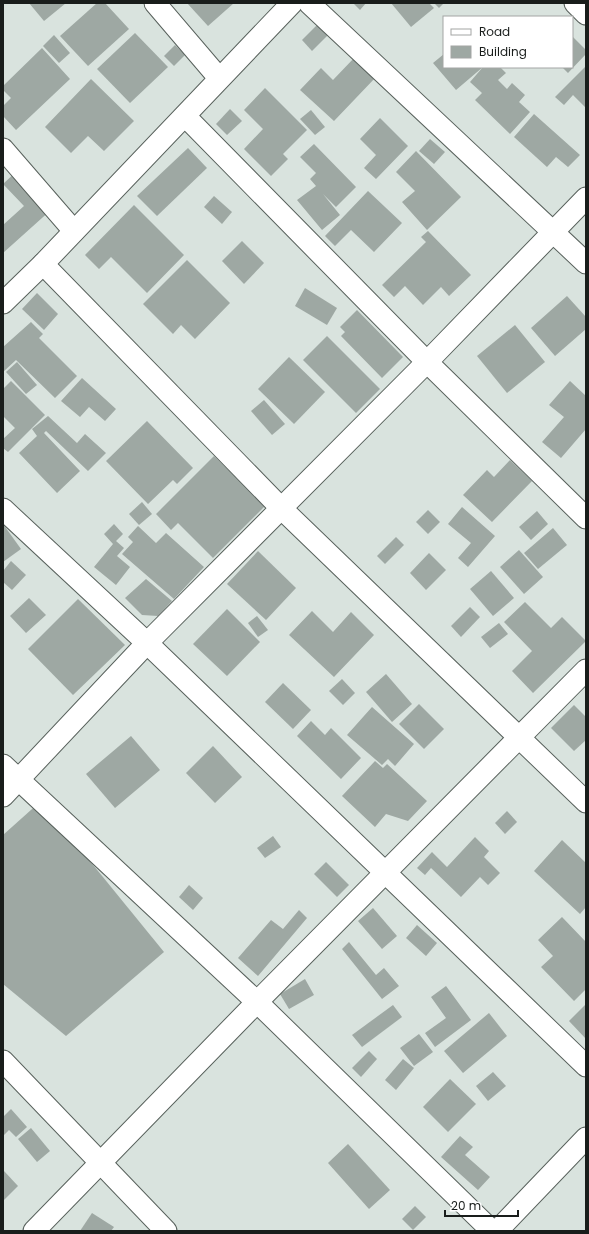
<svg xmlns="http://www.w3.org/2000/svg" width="589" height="1234" font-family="Poppins,sans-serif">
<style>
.building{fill:#9ea8a3}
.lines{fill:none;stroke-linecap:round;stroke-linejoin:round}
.street-casing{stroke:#58615c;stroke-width:23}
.street{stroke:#fff;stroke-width:21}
</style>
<rect width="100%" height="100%" fill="#d9e3de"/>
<g class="building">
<path d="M29 3H66L44 21Z"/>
<path d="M97 3H105L129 29 88 66 60 36Z"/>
<path d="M187 3H234L208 26Z"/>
<path d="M353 3H366L360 10Z"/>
<path d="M391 3H429L434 8 411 27Z"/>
<path d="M434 3H444L439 8Z"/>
<path d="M321 21 332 31 312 51 302 40Z"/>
<path d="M135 33 168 67 130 103 97 69Z"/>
<path d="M54 35 70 53 59 63 43 46Z"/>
<path d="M572 36 586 50V54L568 73 562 67H572Z"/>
<path d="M175 45 185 55 174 66 164 56Z"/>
<path d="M42 48 70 79 16 130 3 116V106L11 98 3 90V86Z"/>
<path d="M444 54V67H483L456 90 433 63Z"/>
<path d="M355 57 376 77 334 121 300 90 321 68 333 80Z"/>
<path d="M586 66V108L573 95 564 105 555 97Z"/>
<path d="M483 67H500L506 73 498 80 507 89 512 83 525 95 519 102 530 112 510 134 475 100 482 93 470 82Z"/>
<path d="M91 79 134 121 104 151 88 136 71 153 45 127Z"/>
<path d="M265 88 307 130 283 154 288 159 271 176 244 149 263 129 244 110Z"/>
<path d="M230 109 242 121 227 135 216 124Z"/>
<path d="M311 110 325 127 315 135 300 119Z"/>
<path d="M534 114 580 155 568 167 556 157 547 167 514 137Z"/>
<path d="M380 118 408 146 376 179 364 168 376 155 360 139Z"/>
<path d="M430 139 445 152 434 164 419 151Z"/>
<path d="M314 144 356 187 336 207 323 194 340 215 322 230 297 200 316 186 310 179 316 173 300 157Z"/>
<path d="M188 148 207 168 157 216 137 196Z"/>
<path d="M416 151 461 197 427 230 402 202 415 191 396 172Z"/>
<path d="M17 171 52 209 3 253V225L24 206 3 184Z"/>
<path d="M368 191 402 223 374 252 351 230 335 246 325 236Z"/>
<path d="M214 196 232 212 222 224 204 207Z"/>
<path d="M134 205 184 255 147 293 111 257 99 269 85 255Z"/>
<path d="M428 231 471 275 449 296 441 287 423 305 405 286 394 297 382 285 426 242 421 237Z"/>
<path d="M242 241 264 263 244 284 222 261Z"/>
<path d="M187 260 230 303 195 339 181 325 173 334 143 304Z"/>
<path d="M305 288 337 308 327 325 295 306Z"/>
<path d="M37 293 58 314 44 330 22 309Z"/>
<path d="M567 296 586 317V329L555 356 531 328Z"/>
<path d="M357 310 403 357 382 378 341 336 345 332 340 327Z"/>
<path d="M31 322 43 334 39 338 77 376 55 398 16 360 3 372V347Z"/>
<path d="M515 325 545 362 507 393 477 356Z"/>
<path d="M327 336 380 389 356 413 303 360Z"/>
<path d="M289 357 325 392 294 424 258 389Z"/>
<path d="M17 362 37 385 26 394 6 372Z"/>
<path d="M82 378 116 409 105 421 89 407 80 417 61 401Z"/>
<path d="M11 381 45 415 8 452 3 448V439L15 428 3 416V389Z"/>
<path d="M570 381 586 396V429L561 458 542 442 564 417 549 405Z"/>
<path d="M264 400 285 424 272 435 251 411Z"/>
<path d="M48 416 77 443 85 434 106 453 88 471 46 431 44 433 80 471 57 493 19 453 37 436 32 429Z"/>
<path d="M147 421 193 468 177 484 173 480 148 504 106 461Z"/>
<path d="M214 456 265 506 213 558 178 523 171 530 156 514Z"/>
<path d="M510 460 532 481 492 522 463 495 487 470 494 477Z"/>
<path d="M142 502 152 514 139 525 129 514Z"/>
<path d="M462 507 495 536 468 567 458 558 471 543 448 524Z"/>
<path d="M428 510 440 522 428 534 416 522Z"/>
<path d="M537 511 548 524 531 540 519 527Z"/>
<path d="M3 524 21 549 3 562Z"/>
<path d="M114 524 123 534 116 541 124 548 117 556 130 567 116 585 94 567 113 544 104 534Z"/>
<path d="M138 526 156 543 166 533 204 567 174 599 122 554 133 542 128 537Z"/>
<path d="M553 528 567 545 538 569 524 553Z"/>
<path d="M396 537 404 545 385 564 377 556Z"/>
<path d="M519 550 543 577 524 594 500 567Z"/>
<path d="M258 551 296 588 266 620 227 584Z"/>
<path d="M429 553 446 570 426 590 410 573Z"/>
<path d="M11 561 26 575 12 590 3 582V571Z"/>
<path d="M491 571 514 598 493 616 470 589Z"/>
<path d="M146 579 172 601 158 616 142 615 125 598Z"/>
<path d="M29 598 46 615 26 633 10 616Z"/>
<path d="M78 599 125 645 73 695 28 649Z"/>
<path d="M525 602 551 628 562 617 586 641 533 693 512 671 532 651 504 622Z"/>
<path d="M470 607 480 617 461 637 451 626Z"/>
<path d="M227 609 260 642 227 676 193 644Z"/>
<path d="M312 611 333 632 351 612 374 635 334 677 289 635Z"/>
<path d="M257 616 268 630 258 637 248 623Z"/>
<path d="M499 623 508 634 490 648 481 637Z"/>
<path d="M386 674 412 704 392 722 366 692Z"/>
<path d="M342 679 355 693 343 705 329 691Z"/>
<path d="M283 683 311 710 293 729 265 702Z"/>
<path d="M419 704 444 729 424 749 399 724Z"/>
<path d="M574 705 586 717V740L574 751 551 728Z"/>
<path d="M372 707 414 744 395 766 388 759 382 765 347 735Z"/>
<path d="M311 721 325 735 331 728 361 758 341 779 297 736Z"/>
<path d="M131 736 160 770 115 808 86 774Z"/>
<path d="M213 746 242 777 215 803 186 773Z"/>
<path d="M375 761 383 768 387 764 427 801 408 821 386 814 375 827 342 796Z"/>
<path d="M41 801 164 952 66 1036 3 984V835Z"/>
<path d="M507 811 517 822 505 834 495 823Z"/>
<path d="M273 836 281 847 265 858 257 848Z"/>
<path d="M475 837 489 851 484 857 500 873 488 885 480 877 461 897 431 868 425 875 417 868 432 852 447 867Z"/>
<path d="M562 840 586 863V907L580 914 534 871Z"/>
<path d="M326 862 349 885 337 897 314 874Z"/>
<path d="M189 885 203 898 193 910 179 897Z"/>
<path d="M373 908 397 936 382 949 358 921Z"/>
<path d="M299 910 307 918 258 976 238 958 271 920 283 929Z"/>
<path d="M562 917 586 942V989L574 1001 541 967 553 956 538 940Z"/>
<path d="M417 925 437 943 426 956 406 938Z"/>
<path d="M349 942 376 975 384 968 399 986 382 999 342 949Z"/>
<path d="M305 979 314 995 289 1009 280 994Z"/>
<path d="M446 986 471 1020 435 1047 425 1033 446 1018 431 997Z"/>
<path d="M586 1004V1039L569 1021Z"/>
<path d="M393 1005 402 1017 362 1047 352 1035Z"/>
<path d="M489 1013 507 1036 463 1073 444 1051Z"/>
<path d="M419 1034 433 1052 414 1066 400 1048Z"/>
<path d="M369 1051 377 1059 361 1077 352 1068Z"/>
<path d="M403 1059 414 1068 396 1090 385 1080Z"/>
<path d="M493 1072 506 1086 488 1101 476 1086Z"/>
<path d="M450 1079 476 1104 448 1132 423 1107Z"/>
<path d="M11 1109 27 1127 16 1137 9 1130 3 1136V1117Z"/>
<path d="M31 1128 50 1151 37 1162 18 1139Z"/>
<path d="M460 1136 473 1147 465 1155 490 1177 478 1190 441 1157Z"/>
<path d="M348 1144 390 1190 369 1209 328 1163Z"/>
<path d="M4 1171 18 1186 3 1201V1172Z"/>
<path d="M415 1206 426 1217 413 1230 402 1219Z"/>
<path d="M92 1213 114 1227 111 1231H80Z"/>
</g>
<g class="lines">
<g class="street-casing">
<g id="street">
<path d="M155 3 219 78"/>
<path d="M309 3 586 263"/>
<path d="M575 3 586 14"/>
<path d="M185 116 427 362 586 518"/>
<path d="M3 149 74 231"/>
<path d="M43 264 282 509 586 802"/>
<path d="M3 303 43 264 292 3"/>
<path d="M3 509 147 643 586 1066"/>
<path d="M3 765 257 1002 492 1231"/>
<path d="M3 796 147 643 427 362 586 198"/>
<path d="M3 1061 166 1231"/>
<path d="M34 1231 257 1002 586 670"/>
<path d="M497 1231 586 1138"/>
</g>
</g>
<use href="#street" class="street"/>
</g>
<rect width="589" height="1234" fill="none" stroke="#191d1b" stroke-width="8"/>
<rect x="443" y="16" width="130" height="52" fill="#ffffff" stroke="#a3a5a4"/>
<rect x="451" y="29" width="20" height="6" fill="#ffffff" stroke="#a3a5a4"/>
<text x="479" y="36" font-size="12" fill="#191d1b">Road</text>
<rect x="451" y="46" width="20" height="12" fill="#9ea8a3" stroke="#a3a5a4"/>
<text x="479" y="56" font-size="12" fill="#191d1b">Building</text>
<path d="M445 1210v6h73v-6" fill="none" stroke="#191d1b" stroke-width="2"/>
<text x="451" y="1210" font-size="12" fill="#191d1b" stroke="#ffffff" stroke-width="3" paint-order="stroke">20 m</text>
</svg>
